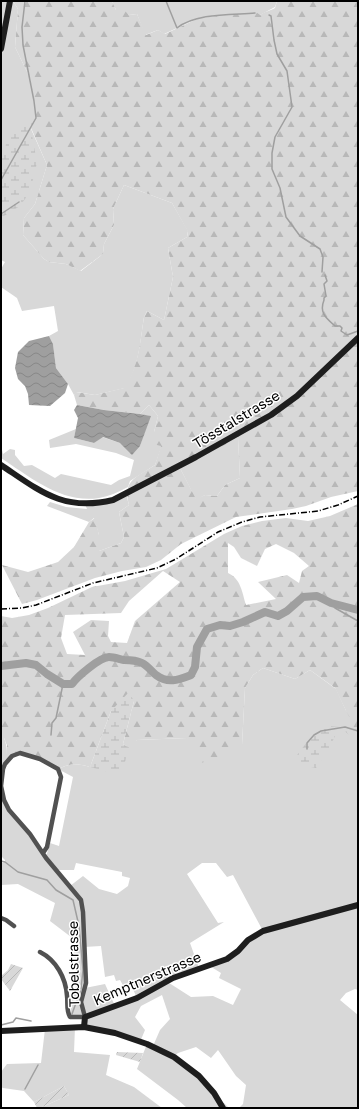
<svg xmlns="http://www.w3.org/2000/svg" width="359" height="1109" font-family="'Golos Text',sans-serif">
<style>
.grass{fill:#d8d8d8;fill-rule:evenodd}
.forest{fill:url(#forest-firs);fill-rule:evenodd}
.wetland{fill:url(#wetland-marsh)}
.garden{fill:url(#garden-furrows)}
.water{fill:url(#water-waves)}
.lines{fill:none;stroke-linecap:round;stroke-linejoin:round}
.stream{stroke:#9f9f9f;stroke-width:1.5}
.river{stroke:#9f9f9f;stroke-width:8}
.street{stroke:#515151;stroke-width:4.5}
.secondary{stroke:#1e1e1e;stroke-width:6}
.rail{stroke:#000;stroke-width:1.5;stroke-dasharray:6 2 1 2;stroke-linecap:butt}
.labels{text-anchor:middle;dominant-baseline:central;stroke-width:3;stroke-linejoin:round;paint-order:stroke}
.street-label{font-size:14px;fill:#000;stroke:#fff}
</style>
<defs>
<pattern id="forest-firs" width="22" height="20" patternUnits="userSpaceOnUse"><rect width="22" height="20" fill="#d8d8d8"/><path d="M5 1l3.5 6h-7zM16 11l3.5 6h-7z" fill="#b8b8b8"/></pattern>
<pattern id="wetland-marsh" width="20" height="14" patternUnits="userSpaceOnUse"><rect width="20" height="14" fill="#d8d8d8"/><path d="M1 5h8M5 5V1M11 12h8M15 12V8" fill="none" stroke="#b8b8b8"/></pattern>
<pattern id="garden-furrows" width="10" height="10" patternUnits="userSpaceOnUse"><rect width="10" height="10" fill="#d8d8d8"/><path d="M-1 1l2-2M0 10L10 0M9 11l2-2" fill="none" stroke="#b8b8b8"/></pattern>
<pattern id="water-waves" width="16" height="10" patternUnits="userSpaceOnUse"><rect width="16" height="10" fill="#9f9f9f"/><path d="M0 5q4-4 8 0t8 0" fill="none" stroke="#878787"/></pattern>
</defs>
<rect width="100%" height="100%" fill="#fff"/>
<g class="grass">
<path d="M1 1H13L18 9 15 47 30 78 34 101 36 118 31 129 47 165 35 204 24 218 23 235 44 259 49 262 66 264 81 271 103 254 104 244 114 225 113 209 124 185 172 203 188 231 187 237 168 248 173 277 164 320 147 311 144 317C140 342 139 367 125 388L95 395 77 392 74 395 68 384 56 368 53 344 49 336 58 331 54 306 22 311 17 298 1 287V269L5 262 1 260Z"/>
<path d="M112 1H277L275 7 260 15 212 16 199 18 164 34 158 30 145 35 137 14 129 15 116 10Z"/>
<path d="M149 405 158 416 154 432 162 445 155 465 130 481 128 487C119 492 109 496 99 498 62 504 30 477 1 458V445L3 454 10 449 15 450V455L24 466 32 465 55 478 61 474 111 485 119 480 130 476 134 460 116 453 76 444 50 448 49 440 76 429 74 438 94 443 102 437 120 443 140 446 150 416 140 414Z"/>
<path d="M238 437 240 478 225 485 217 496 205 495 196 500 180 468Z"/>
<path d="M126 494 129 505 119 512 124 537 121 543 99 551V535L94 518 89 522 47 506 50 502 66 507 87 509 85 504 100 503Z"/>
<path d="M263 668 295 679 310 670 336 689 349 717 353 739H358V990L355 989 346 993 340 1000 358 1015V1108H239L243 1104 246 1085 236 1076 218 1050 211 1058 196 1047 178 1053 174 1056 187 1066 221 1104 224 1103 229 1108H187L178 1100 137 1069 147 1044 153 1046 160 1030 170 1019 162 995 141 1006 135 1017 145 1030 140 1042 84 1027 85 1018 70 1017 72 998 78 980 71 937 50 921 55 903 18 884 1 885V863L5 862V860L1 856V786L4 800 46 857 50 843 59 846 73 777 58 769C71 763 76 763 90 767L137 740 187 738 242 745 245 688 253 675ZM76 863 122 872V876L130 878 128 886 117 894 99 889 83 876 70 886 57 870H74ZM202 863H216L227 877 233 875 263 931 227 959 208 965 221 973 219 978 241 989 233 1005 213 996 191 997 166 981 199 968 190 943 224 922 218 923 187 874ZM101 946 105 977 114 975 116 981 120 980 124 987 131 985 137 998 115 1006 105 984 85 988 84 947Z"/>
<path d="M1 738H4C8 747 8 761 1 769Z"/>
<path d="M75 1027 74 1052 110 1055 106 1075 134 1087 162 1108H40L69 1095 64 1086 34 1102 24 1091 3 1088 1 1087V1072L7 1064 41 1063 45 1029Z"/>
</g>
<g class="forest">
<path d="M13 1H112L116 10 122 8 129 15 137 14 146 35 158 30 165 34 199 18 256 12 260 15C265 11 270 11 275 8L277 1H358V491L331 497 306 506 292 509 236 517 181 544 161 560 146 567 122 571 95 578 37 600 22 604 2 565 28 572 58 562 74 547 89 522 95 518 99 535V551L121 543 124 537 119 512 129 505C122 480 137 477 155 465L161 446 149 443 154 432 158 416 149 405 140 414 104 410 77 405 74 395 76 392 95 395 124 388C139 367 140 342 144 317L147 311 164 320 173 277 168 248 187 237 188 232 172 203 124 185 113 209 114 225 104 244 103 254 80 271 66 264 49 262 44 259 23 235 24 218 35 204 47 165 31 128 36 118 34 101 30 78 15 47 18 9ZM238 438 240 478 225 485 217 496 205 495 196 499 180 468Z"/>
<path d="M358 504V739H353L342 728 349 717 335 688 310 670 295 679 263 668 253 675 245 688 242 745 234 752 201 763 187 738 137 740 130 748 123 744 134 701 111 711 90 767C76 763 71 763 58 769L40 759 20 753 5 764 7 745 4 738H1V616L12 618 29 615 48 608 92 587 125 581 166 569 224 534 242 526 262 521 286 518 308 521 330 516ZM228 543 234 547 241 558 257 566 265 549 276 544 294 553 309 566 302 571 299 583 287 575 258 582 276 599 246 605C242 592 241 579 228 573ZM163 571 180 582 135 621 127 643 111 642 108 636 109 621 91 620 73 632 85 655 67 654 61 638 65 615 121 613 129 601Z"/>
</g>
<g class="wetland">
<path d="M36 118 31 129 37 163 30 192 20 206 1 218V156L5 148 10 129Z"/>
<path d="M129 692 134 701 123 744 130 748 120 775 90 767 111 711Z"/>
<path d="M331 726 339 727 330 747 316 768 291 763 313 734Z"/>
</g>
<g class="garden">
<path d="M11 964 23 968 10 991 1 979V976L8 970Z"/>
<path d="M117 1052 143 1053 140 1062 116 1055Z"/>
<path d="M64 1086 69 1095 40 1108H37L34 1102Z"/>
</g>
<g class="water">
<path d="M49 336 53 344 56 368 68 384 65 393 50 406 29 405 28 394 25 386 18 379 15 368 18 352 29 341Z"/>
<path d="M77 405 104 410 140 414 151 416 140 446 132 455 120 443 103 437 94 443 74 438 78 418 74 410Z"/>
</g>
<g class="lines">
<g class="stream">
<path d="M166 1 177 28C196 13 232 15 255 13"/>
<path d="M269 15 271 16 274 40 277 54 287 71 292 107 275 137 272 153V169L280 188 286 217 300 236 320 249 323 257 322 272"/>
<path d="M1 180 36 118 34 101 23 45 22 27 25 1"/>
<path d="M1 214 19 202"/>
<path d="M325 275 327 281 324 284 326 296 324 298V300C319 313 326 318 335 326H340L342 328 341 331 347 335 358 331"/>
<path d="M331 603 335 608 358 621"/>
<path d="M51 735 52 723 56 718 63 684"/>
<path d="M307 749V743L314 735 321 731 345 727 358 731"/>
<path d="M1 861 5 862 18 872 47 880 56 890 73 900 79 926 83 970 81 989 72 1014"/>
<path d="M1 1025 13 1022 16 1018 31 1021"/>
<path d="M25 1089 38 1065"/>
</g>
<path class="river" d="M1 666 26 663 36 665 47 674 63 684H72C77 677 100 657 109 657 114 657 119 659 124 660 130 660 136 660 142 663 148 666 151 671 156 675 168 684 178 680 191 675L195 667 197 647 207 629 220 625 230 626 243 622 265 612 278 616 287 611 303 597 317 596 331 603 358 610"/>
<g class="street">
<path d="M1 918 6 920 14 926"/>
<path d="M40 952C56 960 66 978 67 996 68 1003 66 1010 70 1017H85L81 1002 86 983 83 912 81 900 46 858 30 834 9 810 4 800 1 786 3 769 5 764 12 756 20 753 40 759 58 769 61 777 47 847 43 853"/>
</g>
<g class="secondary">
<path d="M1 49 10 1"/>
<path d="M1 465C40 491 63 512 113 500L196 457 271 415 297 396 358 338"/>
<path d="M84 1027 85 1017 137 998 173 978 227 959 238 951 248 940 263 931 358 905"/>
<path d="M1 1031 84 1027 115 1033 147 1044 174 1057 199 1076 214 1093 223 1108"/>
</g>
<path class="rail" d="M1 609 22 608 36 605 93 583 157 568 176 559 218 532 242 522 260 517 318 511 338 505 358 496"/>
</g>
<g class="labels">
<g class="street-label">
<text transform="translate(236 419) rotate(-31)">Tösstalstrasse</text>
<text transform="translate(73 964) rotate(-91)">Tobelstrasse</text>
<text transform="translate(147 978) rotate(-23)">Kemptnerstrasse</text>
</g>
</g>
<rect width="359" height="1109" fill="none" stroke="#000000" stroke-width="4"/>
</svg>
